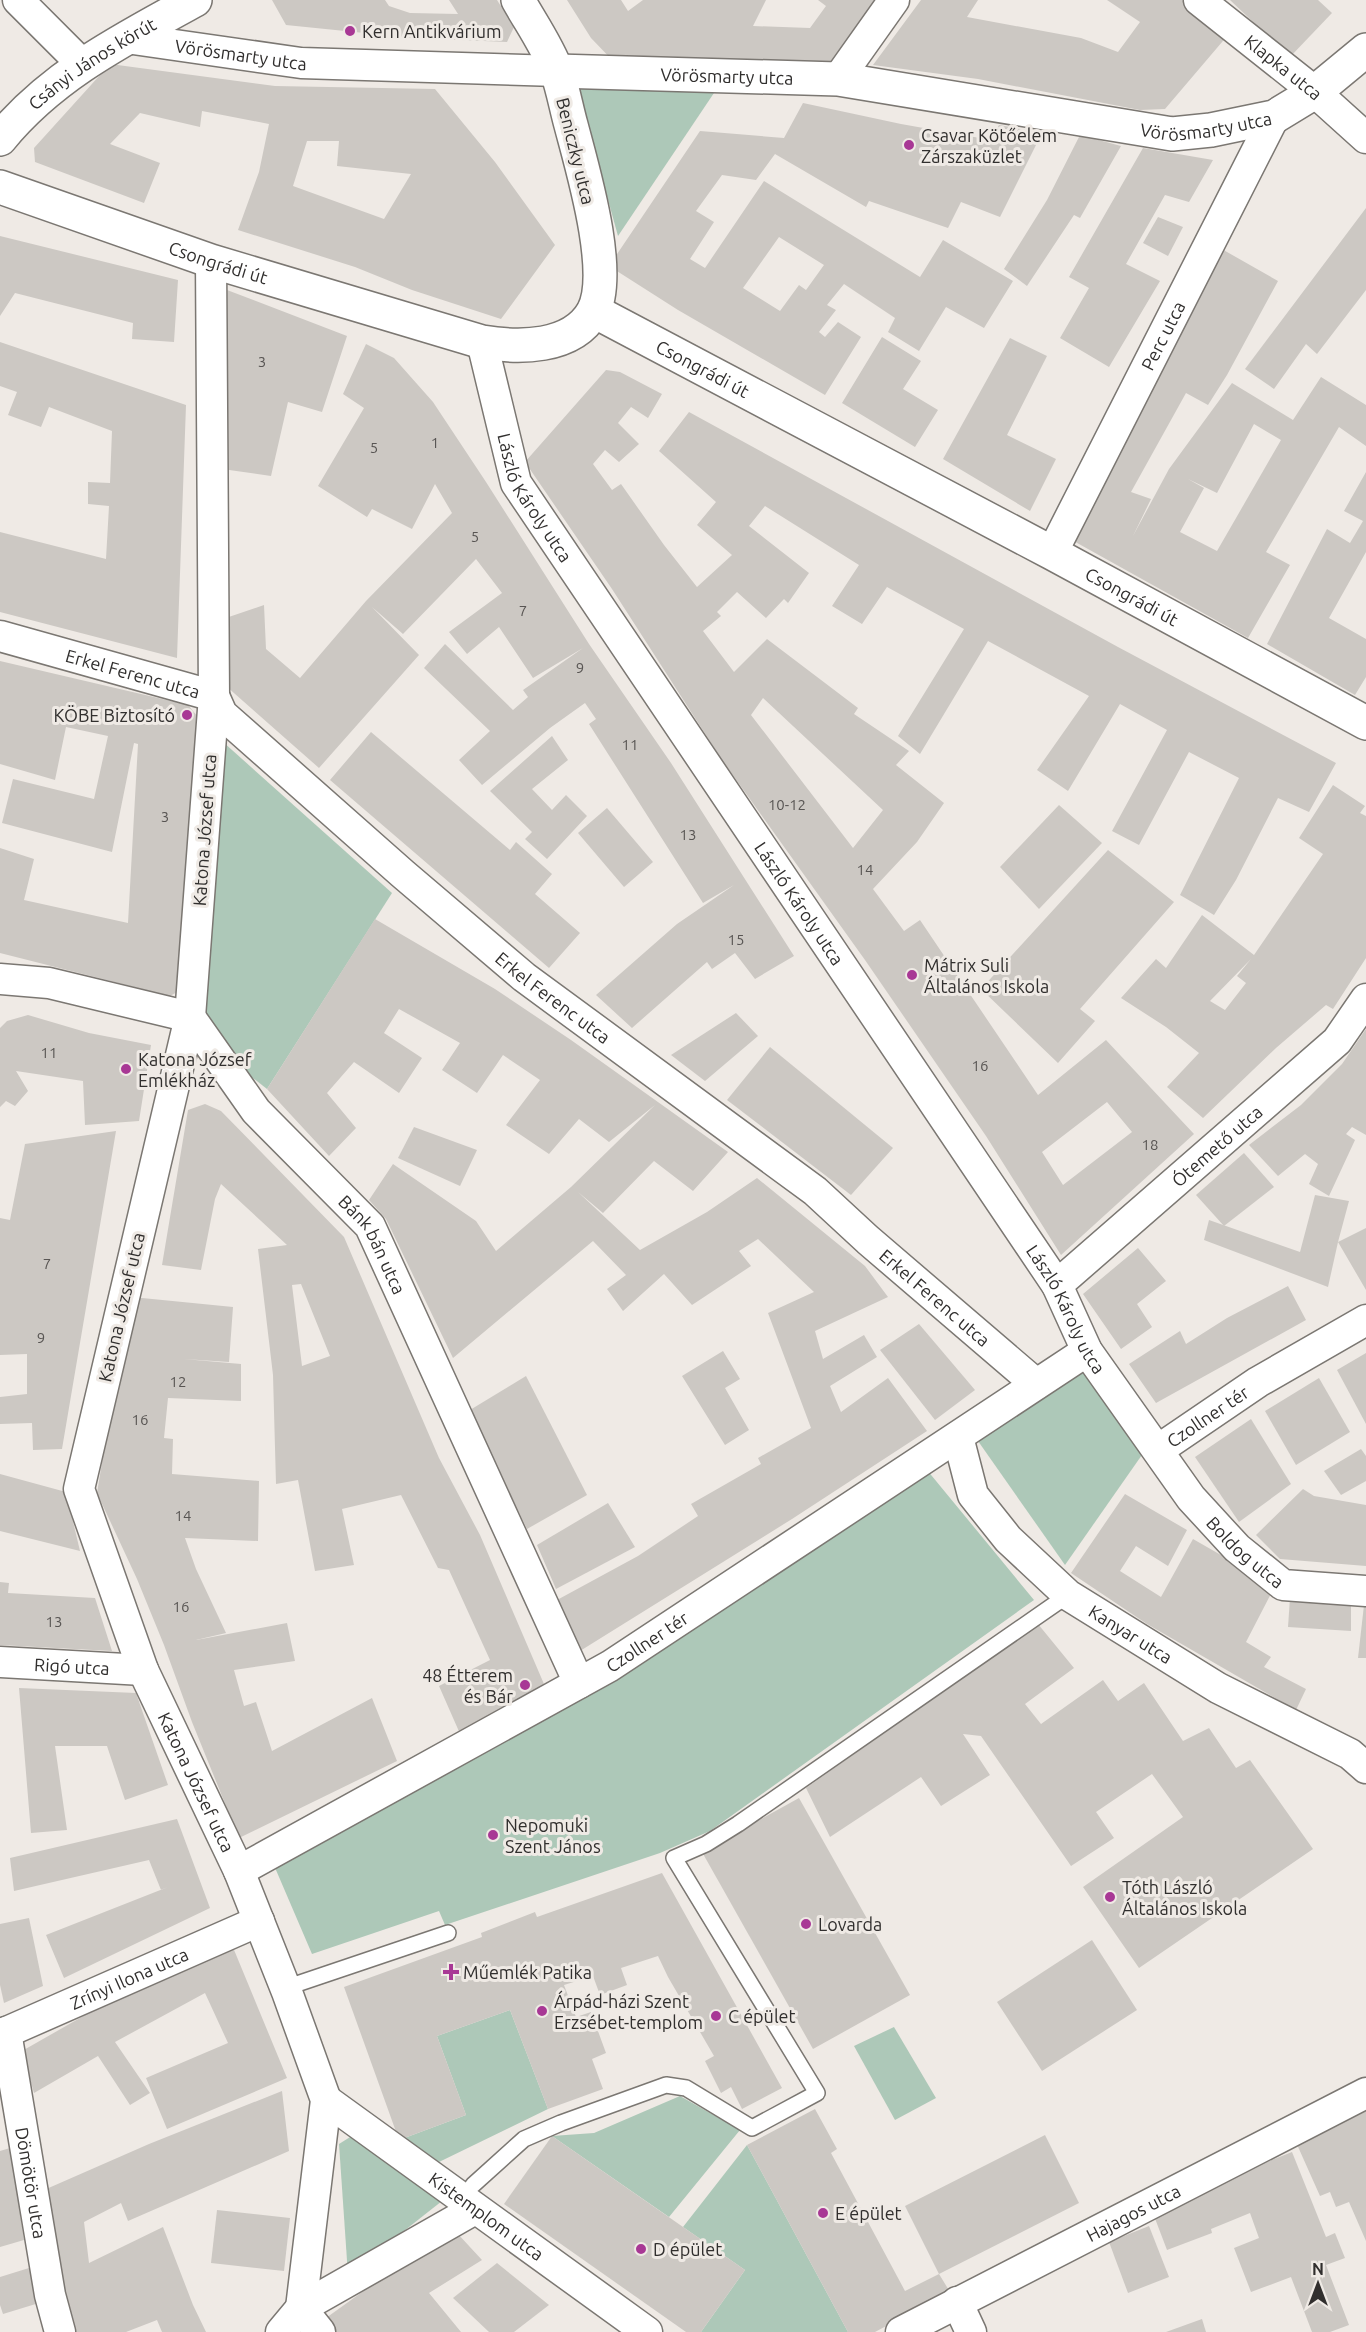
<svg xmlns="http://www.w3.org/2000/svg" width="1366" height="2332" font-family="Ubuntu,sans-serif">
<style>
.green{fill:#adc8b8}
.building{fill:#ccc8c3;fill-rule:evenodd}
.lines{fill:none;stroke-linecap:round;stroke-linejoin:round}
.service-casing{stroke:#7b7772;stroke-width:18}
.minor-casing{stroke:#7b7772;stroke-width:33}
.tertiary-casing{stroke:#7b7772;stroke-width:36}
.service{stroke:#fff;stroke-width:15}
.minor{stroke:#fff;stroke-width:30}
.tertiary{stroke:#fff;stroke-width:33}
.poi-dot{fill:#a83895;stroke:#efeae5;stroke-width:2}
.labels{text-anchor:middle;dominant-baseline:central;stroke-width:6;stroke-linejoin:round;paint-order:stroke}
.number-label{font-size:15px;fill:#585553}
.poi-label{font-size:18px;fill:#312f2e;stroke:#efeae5;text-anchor:start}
.street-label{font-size:18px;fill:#312f2e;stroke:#efeae5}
</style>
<rect width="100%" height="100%" fill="#efeae5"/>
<g class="green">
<path d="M577 87H718L618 236Z"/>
<path d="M213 733 392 893 267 1089 179 1020Z"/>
<path d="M1083 1372 1144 1452 1065 1565 978 1441Z"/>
<path d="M927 1470 1034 1600 710 1831 660 1853 445 1925 439 1911 312 1954 273 1863Z"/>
<path d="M510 2010 548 2109 439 2162 421 2149 399 2140 466 2115 437 2036Z"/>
<path d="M894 2027 936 2098 895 2120 854 2046Z"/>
<path d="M680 2096 740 2130 669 2217 552 2136 594 2133Z"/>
<path d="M355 2134 442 2201 348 2275 339 2144Z"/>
<path d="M747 2145 848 2332H701L745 2270 683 2227Z"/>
</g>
<g class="building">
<path d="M272 0H385L389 6 410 13 458 14 449 0H497L514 27 507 42 414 38 286 25Z"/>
<path d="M567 0H621L628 11 643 0H766L753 26 810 28 826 6 818 0H880L833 62 615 63 591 38Z"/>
<path d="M921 0H978L967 17 1081 38 1118 52 1140 22 1107 0H1182L1228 35 1165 109 1140 110 978 79 873 65Z"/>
<path d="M1230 0H1318L1332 13 1290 57Z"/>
<path d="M110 64 275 86 435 89 495 162 555 245 501 319 412 290 355 267 238 230 259 172 269 124 202 111 200 127 140 113 110 144 160 163 144 203 35 162 34 148ZM307 141H339L337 166 411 174 384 219 293 186Z"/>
<path d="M803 103 901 124 991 140 999 125 1042 133 1000 217 961 202 948 228 869 201 866 207 775 154 756 180 722 175 696 211 714 222 690 259 705 268 764 181 920 277 943 240 1013 281 984 328 946 307 919 351 888 332 895 318 844 284 827 305 836 310 819 332 825 337 838 322 861 337 825 395 678 310 609 266 700 131 784 138ZM779 237 824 265 806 290 799 285 780 311 743 288Z"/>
<path d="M1080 135 1121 146 1080 218 1074 215 1027 286 1004 269 1047 200Z"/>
<path d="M1143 148 1213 160 1189 202 1165 195 1126 264 1160 281 1109 367 1060 338 1089 288 1069 277Z"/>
<path d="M1366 208V290L1317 354 1306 344 1274 389 1245 369Z"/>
<path d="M1158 217 1183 227 1168 256 1143 243Z"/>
<path d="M0 236 178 280 174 342 132 339 133 323 15 293 0 316Z"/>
<path d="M1220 248 1278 281 1227 375 1208 405 1186 393 1131 492 1151 499 1133 536 1169 469 1232 383 1293 420 1321 377 1366 405V446L1339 427 1266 552 1290 565 1248 638 1070 539ZM1254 424 1281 440 1217 551 1180 532 1204 488 1188 479 1217 493Z"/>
<path d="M227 290 347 336 322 412 288 402 271 476 222 469Z"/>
<path d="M882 337 921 361 903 389 938 410 915 447 842 403Z"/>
<path d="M1010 338 1047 356 1007 435 1056 459 1030 511 943 459Z"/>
<path d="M0 342 186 405 177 658 0 612V532L106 559 109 506 88 504V482L110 483 112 431 49 407 41 427 8 415 17 392 0 386Z"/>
<path d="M366 344 394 358 433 402 486 482 589 644 671 763 794 956 755 979 735 953 712 969 707 962 632 1028 596 995 677 924 734 885 703 903 589 724 596 719 585 703 550 728 482 785 459 760 490 731 424 668 445 644 513 710 528 697 523 690 583 648 533 678 499 627 467 654 449 632 502 593 476 559 403 634 372 607 419 655 319 768 217 678V621L264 605 266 649 300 678 366 601 452 513 435 484 412 529 372 509 367 517 318 486 364 408 343 394Z"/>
<path d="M606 370 620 372 662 394 648 418 631 407 618 423 639 444 619 462 605 450 593 464 612 490 621 484 664 545 697 587 732 555 697 525 716 502 659 451 689 412 1118 647 1336 763 1309 812 1278 798 1236 880 1214 915 1180 895 1239 778 1189 752 1139 845 1112 831 1167 730 1120 704 1068 791 1037 770 1089 696 988 641 920 754 898 736 964 629 887 587 862 624 832 606 859 565 765 506 749 526 809 573 788 603 784 599 766 618 737 592 717 612 721 616 703 631 734 672 767 639 858 708 854 714 909 751 896 765 944 803 917 842 873 889 904 931 920 920 1038 1095 1106 1040 1194 1134 1061 1255 986 1136 865 960 722 760 612 589 525 462ZM763 698 883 810 853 848 751 715ZM1107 1102 1132 1132 1063 1185 1042 1152Z"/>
<path d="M1366 472V552L1329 618 1366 639V677L1355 695 1267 644 1327 529 1350 543 1363 521 1344 511Z"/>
<path d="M0 661 188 705 198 717 188 986 170 996 0 953V848L34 859 24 900 128 923 138 744 134 743 112 852 2 823 13 779 94 799 108 736 66 727 55 780 0 764Z"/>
<path d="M371 732 510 850 516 842 552 874 535 894 580 933 549 968 330 780Z"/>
<path d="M552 736 568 760 532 789 552 810 566 795 587 816 547 859 525 839 532 832 490 791Z"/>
<path d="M1333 785 1365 806 1360 813 1366 816V958L1333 1009 1326 1005 1276 1048 1203 1118 1167 1087 1199 1053 1166 1027 1121 998 1156 959 1166 968 1202 915 1254 955 1323 854 1299 838ZM1251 959 1237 976 1246 983 1225 1010 1210 1001Z"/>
<path d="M1059 805 1102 843 1039 909 1000 867Z"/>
<path d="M607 808 653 862 624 887 578 833Z"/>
<path d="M1108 850 1174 902 1080 1009 1095 1021 1058 1063 981 989Z"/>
<path d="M375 919 495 989 571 1040 728 1152 693 1191 654 1161 603 1213 578 1192 640 1250 707 1212 757 1178 865 1266 888 1297 815 1331 823 1359 864 1335 877 1357 830 1386 841 1412 888 1378 927 1431 792 1519 580 1651 557 1600 638 1556 698 1516 691 1504 761 1464 758 1458 811 1428 768 1313 814 1292 758 1239 739 1251 751 1266 692 1305 664 1274 623 1311 607 1289 626 1275 593 1241 453 1358 386 1219 369 1200 393 1164 476 1221 496 1251 571 1187 655 1105 609 1142 579 1119 549 1154 506 1125 540 1080 503 1055 477 1093 442 1070 460 1043 399 1009 384 1033 422 1058 399 1093 354 1062 327 1093 356 1128 329 1156 267 1089Z"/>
<path d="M736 1013 758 1036 705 1081 671 1055Z"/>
<path d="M28 1015 89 1033 151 1045 139 1121 85 1125 83 1081 16 1071 28 1091 15 1106 6 1101 0 1107V1028L7 1021Z"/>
<path d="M1366 1029V1135L1352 1127 1346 1134 1355 1140 1329 1196 1309 1184 1318 1164 1305 1154 1278 1176 1249 1145 1301 1105 1342 1064Z"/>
<path d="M770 1047 893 1148 851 1195 727 1100Z"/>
<path d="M205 1104 221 1111 344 1237 439 1458 480 1535 547 1691 461 1736 439 1686 490 1660 449 1570 438 1568 401 1495 342 1509 354 1565 315 1571 298 1480 276 1484 273 1375 258 1249 287 1245 221 1184 215 1199 201 1270 162 1265 188 1110ZM301 1284 330 1356 302 1366 292 1285Z"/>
<path d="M414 1127 477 1150 460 1186 398 1158Z"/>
<path d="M116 1131 62 1449 33 1450 32 1423 0 1424V1397L27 1394V1354L0 1355V1218L10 1220 25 1144Z"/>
<path d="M1244 1153 1274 1187 1224 1226 1196 1195Z"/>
<path d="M1315 1195 1349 1201 1338 1242 1366 1228V1290L1338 1242 1328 1287 1204 1240 1209 1220 1300 1252Z"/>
<path d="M1138 1248 1166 1281 1137 1304 1152 1327 1121 1349 1083 1294Z"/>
<path d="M1288 1286 1306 1320 1156 1403 1129 1364 1180 1331 1186 1344 1227 1318Z"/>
<path d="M132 1297 233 1307 229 1362 184 1359 241 1364V1401L168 1398 164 1438 173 1439 172 1474 259 1481 258 1541 185 1538 196 1569 226 1633 196 1640 287 1623 295 1661 234 1670 244 1706 256 1702 272 1751 372 1698 397 1761 239 1838 192 1722 164 1645 137 1579 97 1493 120 1353Z"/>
<path d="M919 1324 975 1390 935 1420 880 1350Z"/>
<path d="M723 1351 740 1379 725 1388 749 1430 725 1445 682 1376Z"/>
<path d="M1366 1353V1424L1337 1370Z"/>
<path d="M526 1376 587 1495 527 1529 470 1410Z"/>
<path d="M1319 1378 1350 1432 1296 1465 1265 1411Z"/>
<path d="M1251 1419 1291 1484 1239 1522 1195 1457Z"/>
<path d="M1361 1449 1366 1456V1481L1341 1495 1324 1471Z"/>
<path d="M0 1474 66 1492 80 1551 0 1531Z"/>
<path d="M1303 1489 1314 1496 1366 1505V1566L1280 1559 1256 1535Z"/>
<path d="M1125 1494 1187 1530 1168 1566 1136 1546 1120 1571 1161 1597 1193 1539 1275 1586 1246 1642 1271 1657 1264 1667 1306 1689 1296 1710 1147 1624 1071 1573Z"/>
<path d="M608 1503 635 1547 556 1589 537 1545Z"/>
<path d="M0 1582 9 1583 8 1593 95 1598 112 1651 0 1645Z"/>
<path d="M1290 1598 1351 1602V1631L1288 1627Z"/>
<path d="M1364 1605 1366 1606V1658H1358Z"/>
<path d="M1038 1624 1074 1668 1025 1704 1041 1724 1103 1680 1118 1701 1144 1683 1183 1741 1209 1728 1236 1768 1250 1760 1313 1849 1139 1968 1083 1887 1183 1817 1152 1774 1096 1812 1114 1838 1071 1866 981 1736 963 1734 990 1775 941 1806 921 1777 830 1837 806 1788Z"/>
<path d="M19 1688 136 1693 168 1785 125 1800 107 1746H55L67 1830 31 1833Z"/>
<path d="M799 1798 910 1995 813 2049 702 1852Z"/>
<path d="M177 1819 210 1908 64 1978 46 1935 168 1887 161 1890 149 1860 14 1891 10 1858Z"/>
<path d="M662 1873 782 2088 742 2109 731 2087 721 2093 705 2061 714 2056 668 1977 658 1956 621 1968 627 1985 600 1995 593 1976 564 1985 576 2017 591 2012 606 2053 592 2059 603 2089 548 2109 510 2010 437 2036 466 2115 399 2140 344 1987 482 1937 481 1933 535 1912 537 1917Z"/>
<path d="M29 1918 43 1986 4 2003 0 1985V1924Z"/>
<path d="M1092 1940 1137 2010 1042 2071 997 2002Z"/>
<path d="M232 1945 287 2078 167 2129 146 2078 228 2043 205 1993 115 2042 150 2093 130 2105 98 2056 34 2093 22 2051 94 2010Z"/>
<path d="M282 2091 289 2151 128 2221 121 2203 84 2222 89 2263 163 2227 193 2305 206 2332H162L157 2320 126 2332H70L44 2190 149 2144Z"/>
<path d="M815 2109 837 2149 831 2153 905 2291 939 2274 905 2206 1045 2135 1079 2203 939 2274 950 2292 875 2332H848L747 2145Z"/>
<path d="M1366 2109V2241L1349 2202 1336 2207 1330 2192 1320 2196 1295 2140Z"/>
<path d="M552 2136 745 2270 701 2332H686L504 2204Z"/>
<path d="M10 2148 24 2240 0 2247V2151Z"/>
<path d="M1292 2152 1326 2237 1335 2233 1345 2258 1326 2265 1349 2325 1330 2332H1312L1291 2277 1251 2292 1234 2248 1259 2238 1250 2213 1211 2229 1212 2233 1167 2250 1151 2208Z"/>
<path d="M217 2210 290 2218 284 2271 211 2263Z"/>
<path d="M1149 2226 1169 2277 1128 2293 1109 2242Z"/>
<path d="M457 2233 482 2260 429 2293 461 2332H336L326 2318 390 2272Z"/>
<path d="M497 2263 549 2305 514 2332H489L453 2298Z"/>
<path d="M29 2268 39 2303 3 2314 0 2305V2277Z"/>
<path d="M1202 2319 1206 2332H1166Z"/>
</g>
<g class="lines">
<g class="service-casing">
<g id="service">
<path d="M285 1988 448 1933"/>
<path d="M473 2185 524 2139 561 2123 666 2085 686 2088 752 2128 817 2093 674 1858 706 1844 738 1824 1068 1595"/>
</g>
</g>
<g class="minor-casing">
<g id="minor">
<path d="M18 0 82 64"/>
<path id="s1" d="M1199 0 1315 92 1366 138"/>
<path id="s2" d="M126 38 301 63 557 71"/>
<path d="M838 79 894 0"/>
<path id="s3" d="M211 261 214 696 190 1017 79 1489 143 1670 239 1871 287 1992 326 2100 301 2308"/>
<path id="s4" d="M482 342 516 483 1057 1285 1087 1351 1191 1498 1237 1548 1283 1585 1366 1591"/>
<path id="s5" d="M1052 553 1274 117"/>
<path id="s6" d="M0 636 214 696 222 714 403 874 524 977 815 1191 868 1240 1036 1384"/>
<path id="s7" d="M0 979 49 983 190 1017 256 1111 370 1226 579 1683"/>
<path id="s8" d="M1057 1285 1337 1041 1366 999"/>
<path id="s9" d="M958 1437 973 1495 1008 1539 1068 1595 1218 1688 1350 1754 1366 1768"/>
<path id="s10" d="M1158 1450 1258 1382 1366 1320"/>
<path id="s11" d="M0 1662 143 1670"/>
<path id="s12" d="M239 1871 610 1666 1087 1351"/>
<path id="s13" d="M6 2032 50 2295 60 2332"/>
<path id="s14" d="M0 2035 259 1921"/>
<path id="s15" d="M326 2100 647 2332"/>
<path d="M957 2302 971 2332"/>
<path d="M301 2308 320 2332"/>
<path d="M281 2332 301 2308 475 2209"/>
<path id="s16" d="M901 2332 1366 2093"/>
</g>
</g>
<g class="tertiary-casing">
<g id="tertiary">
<path id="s17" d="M557 71 838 79 1172 134 1211 130 1274 117 1315 92 1366 50"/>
<path id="s18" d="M0 139C52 75 124 39 195 0"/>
<path id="s19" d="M0 187 211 261 482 342C518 348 572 349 593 312 614 273 582 167 571 125 566 107 563 89 557 72 548 47 531 23 518 0"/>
<path id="s20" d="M594 311 1052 553 1366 723"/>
</g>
</g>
<use href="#service" class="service"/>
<use href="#minor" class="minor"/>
<use href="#tertiary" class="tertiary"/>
</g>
<g class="poi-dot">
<circle cx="350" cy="31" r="6"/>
<circle cx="909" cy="145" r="6"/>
<circle cx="187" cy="715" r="6"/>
<circle cx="912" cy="975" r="6"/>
<circle cx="126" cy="1069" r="6"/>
<circle cx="525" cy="1685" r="6"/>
<circle cx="493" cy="1835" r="6"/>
<circle cx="1110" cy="1897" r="6"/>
<circle cx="806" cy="1924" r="6"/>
<path d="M448 1963h6v6h6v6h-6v6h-6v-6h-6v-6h6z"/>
<circle cx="542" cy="2011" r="6"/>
<circle cx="716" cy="2016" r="6"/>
<circle cx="823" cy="2213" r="6"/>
<circle cx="641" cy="2249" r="6"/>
</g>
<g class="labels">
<g class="number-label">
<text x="262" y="361">3</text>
<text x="435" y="442">1</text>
<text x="374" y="447">5</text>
<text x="475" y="536">5</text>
<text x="523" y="610">7</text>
<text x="580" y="667">9</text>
<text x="630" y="744">11</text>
<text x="787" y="804">10-12</text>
<text x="165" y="816">3</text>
<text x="688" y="834">13</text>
<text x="865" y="869">14</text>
<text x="736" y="939">15</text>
<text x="49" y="1052">11</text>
<text x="980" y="1065">16</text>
<text x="1150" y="1144">18</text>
<text x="47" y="1263">7</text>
<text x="41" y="1337">9</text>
<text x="178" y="1381">12</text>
<text x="140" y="1419">16</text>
<text x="183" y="1515">14</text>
<text x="181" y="1606">16</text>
<text x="54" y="1621">13</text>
</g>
<g class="poi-label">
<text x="362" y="31">Kern Antikvárium</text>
<text x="921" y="135">Csavar Kötőelem<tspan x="921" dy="21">Zárszaküzlet</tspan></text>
<text x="175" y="715" text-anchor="end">KÖBE Biztosító</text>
<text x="924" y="965">Mátrix Suli<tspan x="924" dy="21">Általános Iskola</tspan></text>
<text x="138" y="1059">Katona József<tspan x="138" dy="21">Emlékház</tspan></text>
<text x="513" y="1675" text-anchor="end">48 Étterem<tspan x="513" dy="21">és Bár</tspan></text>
<text x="505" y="1825">Nepomuki<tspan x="505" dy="21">Szent János</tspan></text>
<text x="1122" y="1887">Tóth László<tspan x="1122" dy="21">Általános Iskola</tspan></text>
<text x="818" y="1924">Lovarda</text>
<text x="463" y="1972">Műemlék Patika</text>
<text x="554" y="2001">Árpád-házi Szent<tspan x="554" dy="21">Erzsébet-templom</tspan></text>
<text x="728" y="2016">C épület</text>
<text x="835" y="2213">E épület</text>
<text x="653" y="2249">D épület</text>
</g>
<g class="street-label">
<text stroke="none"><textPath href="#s2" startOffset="116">Vörösmarty utca</textPath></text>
<text stroke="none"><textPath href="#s18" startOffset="120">Csányi János körút</textPath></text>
<text stroke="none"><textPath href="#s1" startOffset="108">Klapka utca</textPath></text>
<text stroke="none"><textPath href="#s17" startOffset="170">Vörösmarty utca</textPath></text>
<text stroke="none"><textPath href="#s17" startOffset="654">Vörösmarty utca</textPath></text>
<text transform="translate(576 151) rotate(76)">Beniczky utca</text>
<text stroke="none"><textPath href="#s19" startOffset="231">Csongrádi út</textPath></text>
<text stroke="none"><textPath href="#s5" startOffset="244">Perc utca</textPath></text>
<text stroke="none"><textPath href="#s20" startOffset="123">Csongrádi út</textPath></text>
<text stroke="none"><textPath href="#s4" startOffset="166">László Károly utca</textPath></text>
<text stroke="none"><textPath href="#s20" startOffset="609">Csongrádi út</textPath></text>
<text stroke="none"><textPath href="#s6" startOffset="138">Erkel Ferenc utca</textPath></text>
<text transform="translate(204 830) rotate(-86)">Katona József utca</text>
<text stroke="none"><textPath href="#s4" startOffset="652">László Károly utca</textPath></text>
<text stroke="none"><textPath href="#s6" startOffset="678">Erkel Ferenc utca</textPath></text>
<text stroke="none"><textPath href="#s8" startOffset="212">Ótemető utca</textPath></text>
<text stroke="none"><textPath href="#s7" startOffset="488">Bánk bán utca</textPath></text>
<text stroke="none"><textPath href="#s6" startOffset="1164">Erkel Ferenc utca</textPath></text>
<text transform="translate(121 1307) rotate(-77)">Katona József utca</text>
<text stroke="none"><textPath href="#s4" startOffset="1138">László Károly utca</textPath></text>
<text stroke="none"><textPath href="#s10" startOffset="60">Czollner tér</textPath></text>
<text stroke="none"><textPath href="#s4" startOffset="1442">Boldog utca</textPath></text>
<text stroke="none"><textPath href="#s9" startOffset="272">Kanyar utca</textPath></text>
<text stroke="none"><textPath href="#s12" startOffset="468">Czollner tér</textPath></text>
<text stroke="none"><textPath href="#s11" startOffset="72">Rigó utca</textPath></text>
<text stroke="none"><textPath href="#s3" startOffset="1558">Katona József utca</textPath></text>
<text stroke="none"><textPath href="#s14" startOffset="141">Zrínyi Ilona utca</textPath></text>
<text stroke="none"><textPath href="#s13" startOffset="153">Dömötör utca</textPath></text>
<text stroke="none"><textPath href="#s16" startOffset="261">Hajagos utca</textPath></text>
<text stroke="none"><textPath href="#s15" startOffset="198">Kistemplom utca</textPath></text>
</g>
</g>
<g transform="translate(1318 2284)" stroke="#efeae5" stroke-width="4.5" paint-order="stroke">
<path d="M0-4.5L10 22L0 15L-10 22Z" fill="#312f2e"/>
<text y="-9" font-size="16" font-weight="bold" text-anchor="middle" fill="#312f2e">N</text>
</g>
</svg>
